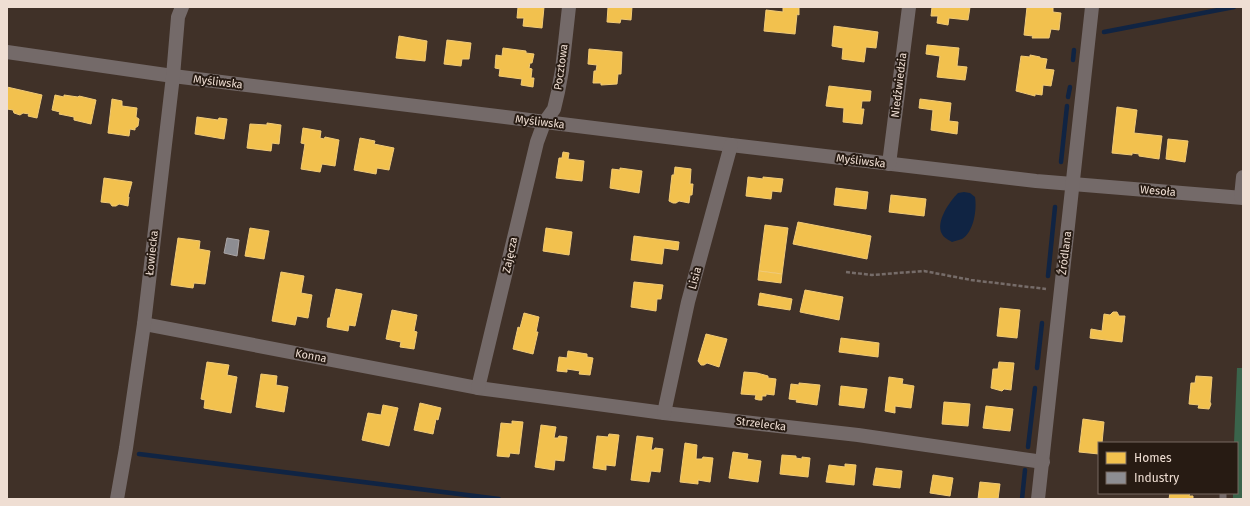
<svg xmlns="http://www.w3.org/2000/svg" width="1250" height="506" font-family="'Fira Sans',sans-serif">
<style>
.forest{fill:#3a644b}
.water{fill:#102443}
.homes{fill:#f2c14e;stroke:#f1ca76}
.industry{fill:#8d8d92;stroke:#aaa5a6}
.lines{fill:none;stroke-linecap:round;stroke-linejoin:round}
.stream{stroke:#102443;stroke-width:4.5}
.path{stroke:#766c69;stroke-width:2.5;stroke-dasharray:4 2;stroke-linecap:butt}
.service{stroke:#746a69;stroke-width:7}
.minor{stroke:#746a69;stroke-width:14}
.labels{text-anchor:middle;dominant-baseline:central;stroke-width:4;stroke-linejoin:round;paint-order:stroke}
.street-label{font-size:11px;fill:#efded3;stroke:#271b13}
</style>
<rect width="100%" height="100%" fill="#403128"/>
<path class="forest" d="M1237 368H1243V499H1233V493H1237V443H1234Z"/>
<path class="water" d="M964 192 970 193 975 197C977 209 974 232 962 239 959 240 955 241 952 242 949 240 944 238 942 234 935 222 950 201 958 193Z"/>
<g class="homes">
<path d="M518 7H544L542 28 523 26 524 18H517Z"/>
<path d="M608 7H632L631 20 621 19 620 23 607 22Z"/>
<path d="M783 7H799V15L797 14 795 34 764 31 766 10 783 12Z"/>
<path d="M932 7H970L968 20 949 18 948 25 937 23 938 16H931Z"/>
<path d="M1027 7H1053V12L1061 13 1059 30 1051 29 1049 38H1032L1033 36 1024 35Z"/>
<path d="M834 26 878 32 876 48 866 47 864 62 842 59 843 48 832 46Z"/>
<path d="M399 36 427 41 425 61 396 58Z"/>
<path d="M447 40 471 43 469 59H462L461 66 444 64Z"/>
<path d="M927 45 959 48 957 66 967 67 965 80 937 77 940 56 926 54Z"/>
<path d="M503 48 526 51V53L534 54 532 63H530L529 68 532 69 531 78H534L533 87 521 85 522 79 499 76 500 69 495 68 496 55 502 56Z"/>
<path d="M589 49 622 52 621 74H618L617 84 601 85V83H593L594 71H596L597 65 588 64Z"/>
<path d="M1030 55 1040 57V58L1047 59 1045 69 1054 70 1051 86 1043 85 1042 95 1035 94V96L1016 91 1021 56 1030 57Z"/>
<path d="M829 86 871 91 870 101H862L861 109H864L862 124 843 122 844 108 826 106Z"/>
<path d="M7 87 42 95 37 118 28 116 29 114 23 113 20 115 14 113 13 110 7 109Z"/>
<path d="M55 95 64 97V95L78 97 79 96 96 100 91 124 74 120V117L59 114 60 112 52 110Z"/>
<path d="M112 99 122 101V106L137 108 136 117 139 119 138 126 135 128V130L130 129 129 136 108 133Z"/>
<path d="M920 99 951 103 949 121 958 122 957 134 931 130 933 110 919 108Z"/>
<path d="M1117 107 1137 110 1134 133 1162 136 1159 159 1139 156V154L1132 153V155L1112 153Z"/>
<path d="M197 117 218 120 219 118 227 119 224 139 195 134Z"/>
<path d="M267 123 281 125 279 144 272 143 271 151 247 148 250 124 267 125Z"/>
<path d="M303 128 321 131 320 138 324 139 325 137 339 140 335 166 322 164 320 172 301 169 305 144 301 143Z"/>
<path d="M360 138 375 141 374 144 394 148 389 170 377 168 376 174 354 170Z"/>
<path d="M1168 139 1188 141 1185 162 1166 159Z"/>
<path d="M563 152 569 153 568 159 584 161 582 181 556 178 559 158H562Z"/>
<path d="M675 167 691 169 690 184H693L692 195H690L689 203 679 201 676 203H673L669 201 672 175H674Z"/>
<path d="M620 168 642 171 639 193 610 188 612 169 620 170Z"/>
<path d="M748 177 763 179V177L783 179 781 192 772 191 771 199 746 196Z"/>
<path d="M104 178 132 182 128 197H129L128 206 119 204 116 206H112L110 203 101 202Z"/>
<path d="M836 188 868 192 866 209 834 205Z"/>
<path d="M891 195 926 199 924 216 889 212Z"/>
<path d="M798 222 871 236 867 259 793 244Z"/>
<path d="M765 225 788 228 782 274 759 271Z"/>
<path d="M250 228 269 231 264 259 245 256Z"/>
<path d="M546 228 572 232 569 255 543 251Z"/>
<path d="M634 236 679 242 678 250 664 248 662 264 631 260Z"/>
<path d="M178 238 200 241 199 249 210 251 205 284 194 283 193 288 171 285Z"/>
<path d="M759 271 782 274 781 283 758 280Z"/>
<path d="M281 272 304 276 301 293 312 295 308 318 297 316 295 325 272 321Z"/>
<path d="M634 282 663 285 661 299H657L656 311 631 307Z"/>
<path d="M336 289 362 294 355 326 349 325 348 331 327 327 328 318H330Z"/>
<path d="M805 290 843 297 839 320 800 312Z"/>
<path d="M760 293 792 299 790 310 758 305Z"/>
<path d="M1000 308 1020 310 1017 338 997 336Z"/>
<path d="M392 310 417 315 414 331 417 332 414 349 400 347 401 342 386 339Z"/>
<path d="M1113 312H1117L1119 316H1125L1122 342 1090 338 1091 329 1102 331 1104 314 1110 315Z"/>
<path d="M524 313 539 317 536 332H538L533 354 513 349 518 327 520 328Z"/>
<path d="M706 334 727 339 719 367 707 363 704 365H701L698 361Z"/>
<path d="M841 338 879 343 878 357 839 352Z"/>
<path d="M568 351 587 354V357L593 358 590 375 579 374 580 371 567 369V372L557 371 559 357 567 358Z"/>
<path d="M207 362 229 365 227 375 237 377 231 413 204 408 205 400 201 399Z"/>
<path d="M999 362 1014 363 1011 390 1004 389 1002 391 991 388 993 369H998Z"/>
<path d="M744 372 757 373 768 376V378L776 379 774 395 766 394V396H762V400H759L755 399 756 395 741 394Z"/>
<path d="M261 374 277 376 276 385 288 387 284 412 256 407Z"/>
<path d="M1196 376 1212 377 1210 402 1211 404 1209 409 1198 408 1199 405 1189 404 1191 383H1195Z"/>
<path d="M889 377 903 379 902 384 914 386 911 408 895 406V413L885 411Z"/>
<path d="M799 383 820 385 817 405 796 402 797 400 789 399 791 384 799 385Z"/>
<path d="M841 386 867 389 864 408 839 405Z"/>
<path d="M944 402 970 404 968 426 942 424Z"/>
<path d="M420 403 441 408 438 420 436 419 433 434 414 430Z"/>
<path d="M383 405 398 408 389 446 362 440 368 413 381 415Z"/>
<path d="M986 406 1013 409 1010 431 983 428Z"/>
<path d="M1083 419 1104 422 1102 443H1099V454L1079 452Z"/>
<path d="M512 421 523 422 519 454 510 453 509 457 497 456 501 423 512 424Z"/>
<path d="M541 425 556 427 554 438H558L559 436 567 437 564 461 555 460 554 470 535 467Z"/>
<path d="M609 434 619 435 615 466 606 465V470L593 468 597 436 608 437Z"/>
<path d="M637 436 653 438 651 450H654L655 448 663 449 660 472 651 471 649 482 631 480Z"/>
<path d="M685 443 697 445 696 459H702L703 457 713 458 710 482 698 480V484L680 482Z"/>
<path d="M733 452 748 454 747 459 761 461 758 482 729 478Z"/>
<path d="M782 455 796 456V458L802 459V457L810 458 808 477 780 474Z"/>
<path d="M845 464 856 465 854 485 826 482 829 465 845 467Z"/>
<path d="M876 468 902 471 900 488 873 485Z"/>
<path d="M933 475 953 478 950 496 930 493Z"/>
<path d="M980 482 1000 484 998 499H978Z"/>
<path d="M1170 493H1190L1189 496H1193V499H1169Z"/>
</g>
<path class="industry" d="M227 238 239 240 237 256 224 253Z"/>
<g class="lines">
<g class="stream">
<path d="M1104 32 1234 7"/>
<path d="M1073 60 1074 50"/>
<path d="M1068 97 1070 87"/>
<path d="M1061 162 1067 106"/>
<path d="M1048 276 1055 207"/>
<path d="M1037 368 1042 323"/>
<path d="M1028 447 1035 388"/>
<path d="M139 454 499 499"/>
<path d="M1022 499 1025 470"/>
</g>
<path class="path" d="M846 272 872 275 924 271 971 280 1046 289"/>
<path class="service" d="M1223 499V495"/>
<g class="minor">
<path d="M7 52 173 76 731 145 1036 181 1243 198"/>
<path d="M889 164 909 7"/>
<path d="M1241 197 1243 177"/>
<path d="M144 324 478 388 664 413 858 435 1043 462"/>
<path d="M478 388 537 142 544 123 554 109 558 92 562 70 569 7"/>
<path d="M664 413 688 302 731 145"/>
<path d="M117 499 126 448 144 324 173 76 178 17 182 7"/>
<path d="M1038 499 1092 7"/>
</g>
</g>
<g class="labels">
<g class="street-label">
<text transform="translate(561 67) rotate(-82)">Pocztowa</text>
<text transform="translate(218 82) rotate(7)">Myśliwska</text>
<text transform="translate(899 85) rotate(-83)">Niedźwiedzia</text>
<text transform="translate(540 122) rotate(7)">Myśliwska</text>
<text transform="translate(861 161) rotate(7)">Myśliwska</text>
<text transform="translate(1158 191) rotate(5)">Wesoła</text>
<text transform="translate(152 253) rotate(-84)">Łowiecka</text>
<text transform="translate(1065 253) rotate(-83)">Źródlana</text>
<text transform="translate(510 255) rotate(-78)">Zajęcza</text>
<text transform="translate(695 278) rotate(-75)">Lisia</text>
<text transform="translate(311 356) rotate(11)">Konna</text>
<text transform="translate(761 424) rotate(7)">Strzelecka</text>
</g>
</g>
<rect width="1250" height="506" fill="none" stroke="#efded3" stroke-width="16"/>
<rect x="1098" y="442" width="140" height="52" fill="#271b13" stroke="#776960"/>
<rect x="1106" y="452" width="20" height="12" fill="#f2c14e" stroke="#776960"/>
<text x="1134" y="462" font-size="12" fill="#efded3">Homes</text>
<rect x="1106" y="472" width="20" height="12" fill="#8d8d92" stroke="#776960"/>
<text x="1134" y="482" font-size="12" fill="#efded3">Industry</text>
</svg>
